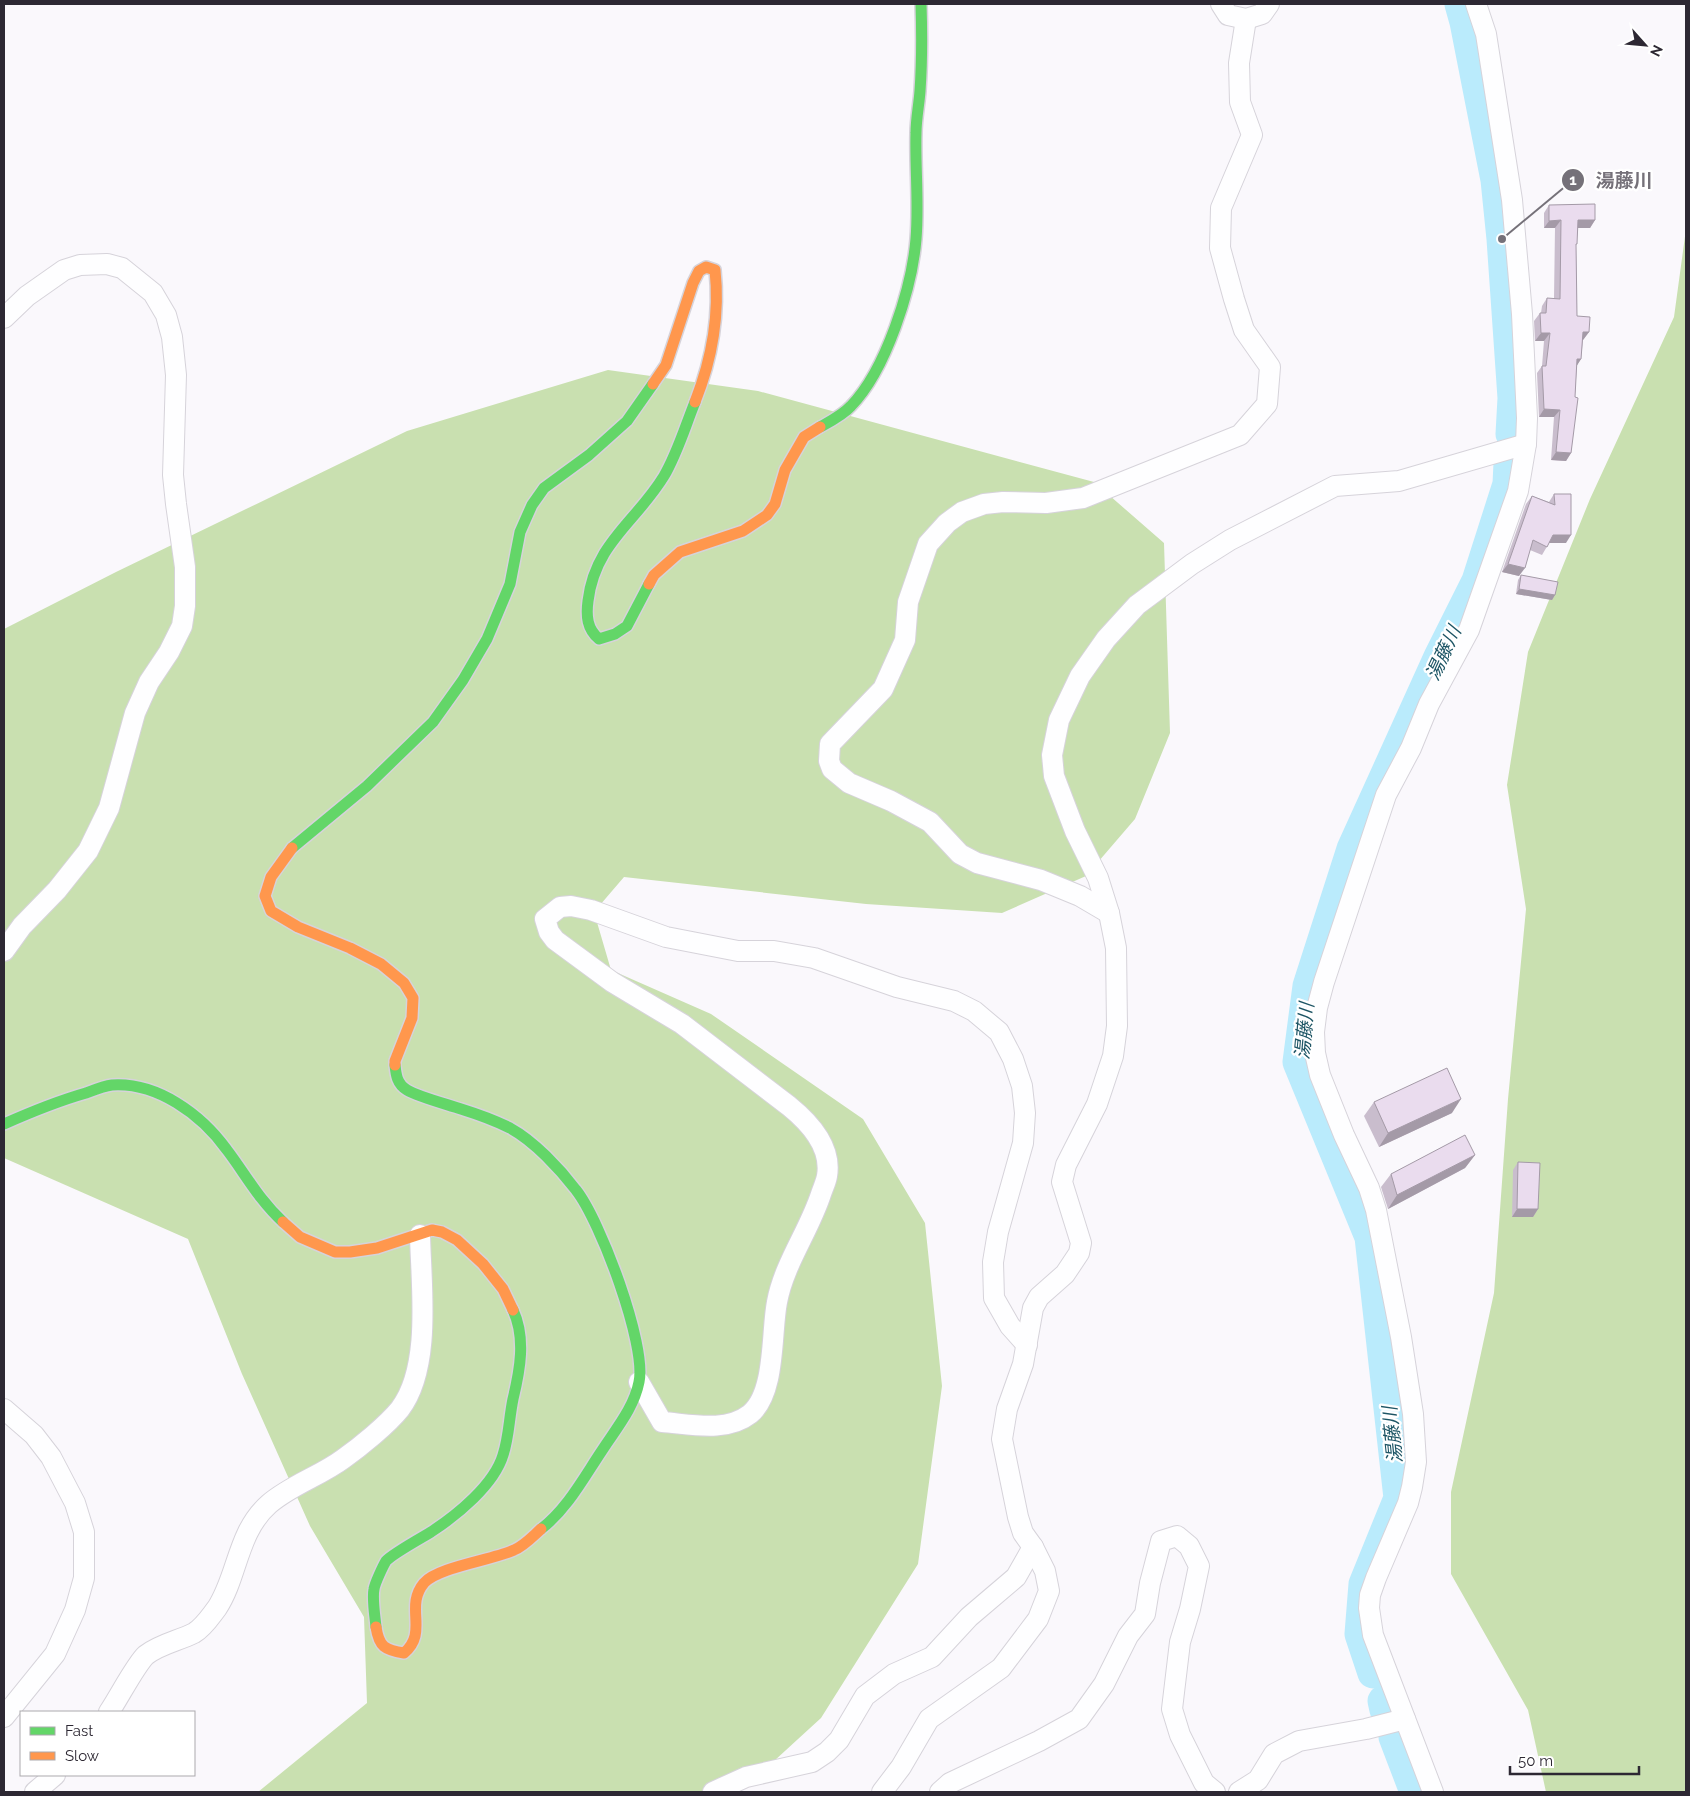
<svg xmlns="http://www.w3.org/2000/svg" width="1690" height="1796" font-family="Raleway,'Noto Sans JP',sans-serif">
<style>
.forest{fill:#c9e0b0}
.lines{fill:none;stroke-linecap:round;stroke-linejoin:round}
.river{stroke:#baebfc;stroke-width:31}
.street-casing{stroke:#d6d3da;stroke-width:22}
.fast-casing{stroke:#d6d3da;stroke-width:14}
.slow-casing{stroke:#d6d3da;stroke-width:14}
.street{stroke:#fefeff;stroke-width:20}
.fast{stroke:#63d668;stroke-width:11}
.slow{stroke:#ff974d;stroke-width:11}
.wall{fill:#c9bdcd}
.shaded-wall{fill:#a49aa7}
.building{fill:#eadcee;stroke:#a49aa7}
.labels{text-anchor:middle;dominant-baseline:central;stroke-width:4.5;stroke-linejoin:round;paint-order:stroke}
.water-label{font-size:19px;font-style:italic;fill:#1d5565;stroke:#fff}
.leader{fill:none;stroke:#757179;stroke-width:2}
.callout-dot{fill:#757179;stroke:#fff;stroke-width:2}
.mark-label{font-size:15px;text-anchor:middle;font-weight:bold;fill:#fff}
.callout-label{font-size:19px;text-anchor:middle;font-weight:bold;fill:#757179;stroke:#fff;stroke-width:4.5;stroke-linejoin:round;paint-order:stroke}
</style>
<rect width="100%" height="100%" fill="#faf8fc"/>
<g class="forest">
<path d="M1686 229V1792H1546L1528 1710 1451 1574V1492L1494 1293 1508 1099 1526 909 1507 785 1528 652 1590 499 1674 317Z"/>
<path d="M608 370 758 391 1094 482 1164 543 1170 733 1135 819 1086 876 1002 913 866 904 624 877 594 912 611 970 711 1014 863 1119 925 1223 942 1386 918 1564 821 1718 740 1792H258L367 1703 364 1617 310 1526 242 1374 188 1239 4 1158V629L116 572 407 431Z"/>
</g>
<g class="lines">
<g class="river">
<path d="M1460 4 1465 22 1496 180 1502 239 1513 398 1511 434"/>
<path d="M1373 1673 1360 1634 1364 1584 1399 1498 1370 1237 1298 1062 1308 986 1352 849 1439 657 1477 581 1508 484 1509 463"/>
<path d="M1383 1701 1385 1710"/>
<path d="M1394 1737 1415 1792"/>
</g>
<g class="street-casing">
<g id="street">
<path d="M1221 4 1228 15 1246 19 1262 14 1269 4"/>
<path d="M4 318 27 296 64 270 80 265 107 264 122 268 153 293 166 315 172 337 176 375 173 475 176 504 185 567V606L182 626 169 652 149 682 135 713 109 808 88 851 57 890 22 926 4 951"/>
<path d="M1109 913 1080 896 1041 880 977 863 960 854 930 822 891 801 849 783 832 769 829 761 830 744 883 689 905 640 908 602 928 544 947 523 962 512 984 504 1003 502 1046 503 1083 498 1240 435 1267 404 1270 367 1244 330 1234 299 1220 248 1221 208 1252 135 1240 102 1239 63 1246 19"/>
<path d="M639 1382 662 1422C690 1424 726 1433 750 1414 776 1393 771 1332 777 1302 784 1264 809 1231 821 1194 823 1188 826 1182 827 1176 832 1147 810 1123 789 1106L682 1024 612 982 555 940 549 932 545 919 560 907 571 906 591 910 666 937 738 951H774L814 958 897 987 954 1001 974 1011 999 1032 1013 1059 1022 1086 1025 1113 1023 1143 998 1232 993 1262 994 1298 1010 1326 1027 1345"/>
<path d="M4 1409 34 1435 51 1457 75 1503 84 1532V1578L75 1610 55 1654 4 1717"/>
<path d="M109 1712C118 1699 136 1664 146 1655 160 1644 178 1641 194 1633 204 1627 210 1617 217 1608 238 1576 237 1532 269 1504 291 1485 320 1476 343 1459 360 1447 387 1425 400 1409 432 1367 421 1285 420 1235"/>
<path d="M35 1792 55 1775"/>
<path d="M713 1792 746 1777 812 1762 827 1752 839 1740 865 1696 894 1674 932 1657 969 1617 1016 1577 1033 1547"/>
<path d="M882 1792 901 1767 929 1719 1001 1668 1038 1619 1049 1591 1045 1571 1033 1547 1023 1533 1018 1517 1002 1439 1007 1409 1023 1364 1033 1308 1039 1297 1065 1274 1079 1253 1081 1243 1062 1182 1066 1165 1097 1104 1113 1056 1117 1026 1116 948 1109 913 1098 878 1075 831 1054 776 1052 755 1059 720 1080 676 1106 639 1137 605 1192 564 1230 540 1335 486 1399 481 1526 444"/>
<path d="M940 1792 950 1783 1039 1741 1079 1719 1104 1684 1128 1636 1145 1614 1150 1583 1161 1541 1177 1536 1189 1546 1199 1566 1190 1609 1180 1642 1172 1709 1180 1735 1204 1783 1215 1792"/>
<path d="M1239 1792 1258 1780 1274 1754 1299 1741 1366 1729 1405 1719"/>
<path d="M1433 1792 1373 1635 1369 1608 1370 1595 1376 1578 1408 1503 1412 1487 1416 1462 1413 1414 1401 1337 1376 1210 1369 1188 1344 1135 1320 1075 1315 1053 1314 1032 1317 1008 1324 982 1386 795 1411 748 1429 704 1469 630 1518 491 1526 444 1527 418 1522 314 1512 200 1486 34 1476 4"/>
</g>
</g>
<g class="fast-casing">
<g id="fast">
<path d="M820 427C831 421 843 415 851 406 886 370 912 288 916 239 919 203 915 168 916 133 916 119 919 105 920 91 922 62 922 33 921 4"/>
<path d="M649 584 627 626 615 634 599 639C587 629 586 616 588 601 595 543 636 522 664 476 677 454 685 427 695 402"/>
<path d="M292 848 367 786 433 722 463 680 487 639 510 584 520 532 532 505 544 488 589 455 627 421 653 384"/>
<path d="M395 1065C396 1075 397 1084 407 1090 419 1097 446 1104 461 1109 477 1114 494 1120 510 1128 534 1141 560 1169 576 1190 600 1220 647 1345 639 1382 634 1408 615 1430 601 1452 583 1479 567 1509 541 1529"/>
<path d="M4 1124C31 1112 58 1101 86 1093 94 1090 104 1086 112 1085 157 1082 201 1114 227 1150 246 1175 259 1200 283 1222"/>
<path d="M376 1627C375 1616 372 1599 374 1589 375 1583 383 1566 386 1561 392 1554 421 1538 431 1532 457 1515 494 1485 503 1455 509 1437 509 1418 513 1399 520 1370 526 1338 513 1310"/>
</g>
</g>
<g class="slow-casing">
<g id="slow">
<path d="M653 384 666 365 693 283 699 271 706 267 715 270C720 316 712 359 695 402"/>
<path d="M649 584 654 575 680 552 743 531 767 515 775 504 785 470 804 437 820 427"/>
<path d="M292 848 271 877 265 896 271 911 298 927 350 948 381 964 404 983 413 998 412 1018 395 1061V1065"/>
<path d="M283 1222 300 1237 335 1252H350L377 1248 432 1230 442 1232 457 1240 483 1264 503 1289 513 1310"/>
<path d="M376 1627C379 1647 385 1650 404 1653 429 1632 404 1607 424 1583 438 1567 493 1560 514 1550 524 1546 533 1536 541 1529"/>
</g>
</g>
<use href="#street" class="street"/>
<use href="#fast" class="fast"/>
<use href="#slow" class="slow"/>
</g>
<g class="wall">
<path d="M1549 205 1595 220 1590 228H1578L1576 246 1577 316 1589 332 1583 340 1581 359 1577 365 1571 453 1566 461 1551 460 1554 417H1539L1537 373 1542 366 1544 341H1535L1534 321 1540 313H1541L1542 306 1547 298 1554 299 1555 228H1544V213Z"/>
<path d="M1554 494 1566 543H1549L1542 555 1530 550 1519 576 1502 572 1526 504 1532 496 1549 502Z"/>
<path d="M1521 575 1555 595 1552 600 1516 594 1518 580Z"/>
<path d="M1374 1102 1452 1113 1379 1147 1364 1116Z"/>
<path d="M1475 1155 1465 1168 1388 1209 1381 1187 1391 1174Z"/>
<path d="M1518 1162 1538 1209 1533 1217H1512L1513 1170Z"/>
</g>
<g class="shaded-wall">
<path d="M1561 220 1555 228H1544L1549 221Z"/>
<path d="M1578 220H1595L1590 228H1572Z"/>
<path d="M1583 332H1589L1583 340 1578 339Z"/>
<path d="M1541 333H1550L1544 341H1535Z"/>
<path d="M1577 359H1581L1576 367Z"/>
<path d="M1544 409 1560 410 1554 417H1539Z"/>
<path d="M1556 452 1571 453 1566 461 1551 460Z"/>
<path d="M1553 535H1571L1566 543H1547Z"/>
<path d="M1508 564 1525 568 1519 576 1502 572Z"/>
<path d="M1519 589 1555 595 1552 600 1516 594Z"/>
<path d="M1461 1099 1452 1113 1379 1147 1388 1133Z"/>
<path d="M1475 1155 1465 1168 1388 1209 1397 1195Z"/>
<path d="M1517 1209H1538L1533 1217H1512Z"/>
</g>
<g class="building">
<path d="M1595 204V220H1578L1577 244H1576L1577 316 1590 317 1589 332H1583L1581 359H1577L1575 397 1578 398 1571 453 1556 452 1560 410 1544 409 1542 366H1546L1550 333H1541L1540 313H1546L1547 298 1560 299 1561 220 1549 221V205Z"/>
<path d="M1554 494H1571V535H1553L1547 547 1533 540 1525 568 1508 564 1532 496 1555 505Z"/>
<path d="M1521 575 1558 582 1555 595 1519 589Z"/>
<path d="M1447 1068 1461 1099 1388 1133 1374 1102Z"/>
<path d="M1465 1135 1475 1155 1397 1195 1391 1174Z"/>
<path d="M1518 1162 1540 1163 1538 1209H1517Z"/>
</g>
<g class="labels">
<g class="water-label">
<text transform="translate(1443 653) rotate(-65)">湯藤川</text>
<text transform="translate(1304 1031) rotate(-85)">湯藤川</text>
<text transform="translate(1392 1435) rotate(-96)">湯藤川</text>
</g>
</g>
<path class="leader" d="M1502 239L1573 180"/>
<g class="callout-dot">
<circle cx="1502" cy="239" r="5"/>
<circle cx="1573" cy="180" r="12"/>
</g>
<g class="mark-label">
<text x="1573" y="185">1</text>
</g>
<g class="callout-label">
<text x="1624" y="187">湯藤川</text>
</g>
<rect width="1690" height="1796" fill="none" stroke="#2d2833" stroke-width="10"/>
<rect x="20" y="1711" width="175" height="65" fill="#ffffff" stroke="#aba9ad"/>
<rect x="30" y="1727" width="25" height="8" fill="#63d668" stroke="#aba9ad"/>
<text x="65" y="1736" font-size="15" fill="#2d2833">Fast</text>
<rect x="30" y="1752" width="25" height="8" fill="#ff974d" stroke="#aba9ad"/>
<text x="65" y="1761" font-size="15" fill="#2d2833">Slow</text>
<g transform="translate(1645 45) rotate(117)" stroke="#ffffff" stroke-width="4" paint-order="stroke">
<path d="M0-4L9 19L0 12L-9 19Z" fill="#2d2833"/>
<text y="-8" font-size="14" font-weight="bold" text-anchor="middle" fill="#2d2833">N</text>
</g>
<path d="M1510 1766v8h129v-8" fill="none" stroke="#2d2833" stroke-width="2.5"/>
<text x="1518" y="1766" font-size="15" fill="#2d2833" stroke="#ffffff" stroke-width="4" paint-order="stroke">50 m</text>
</svg>
